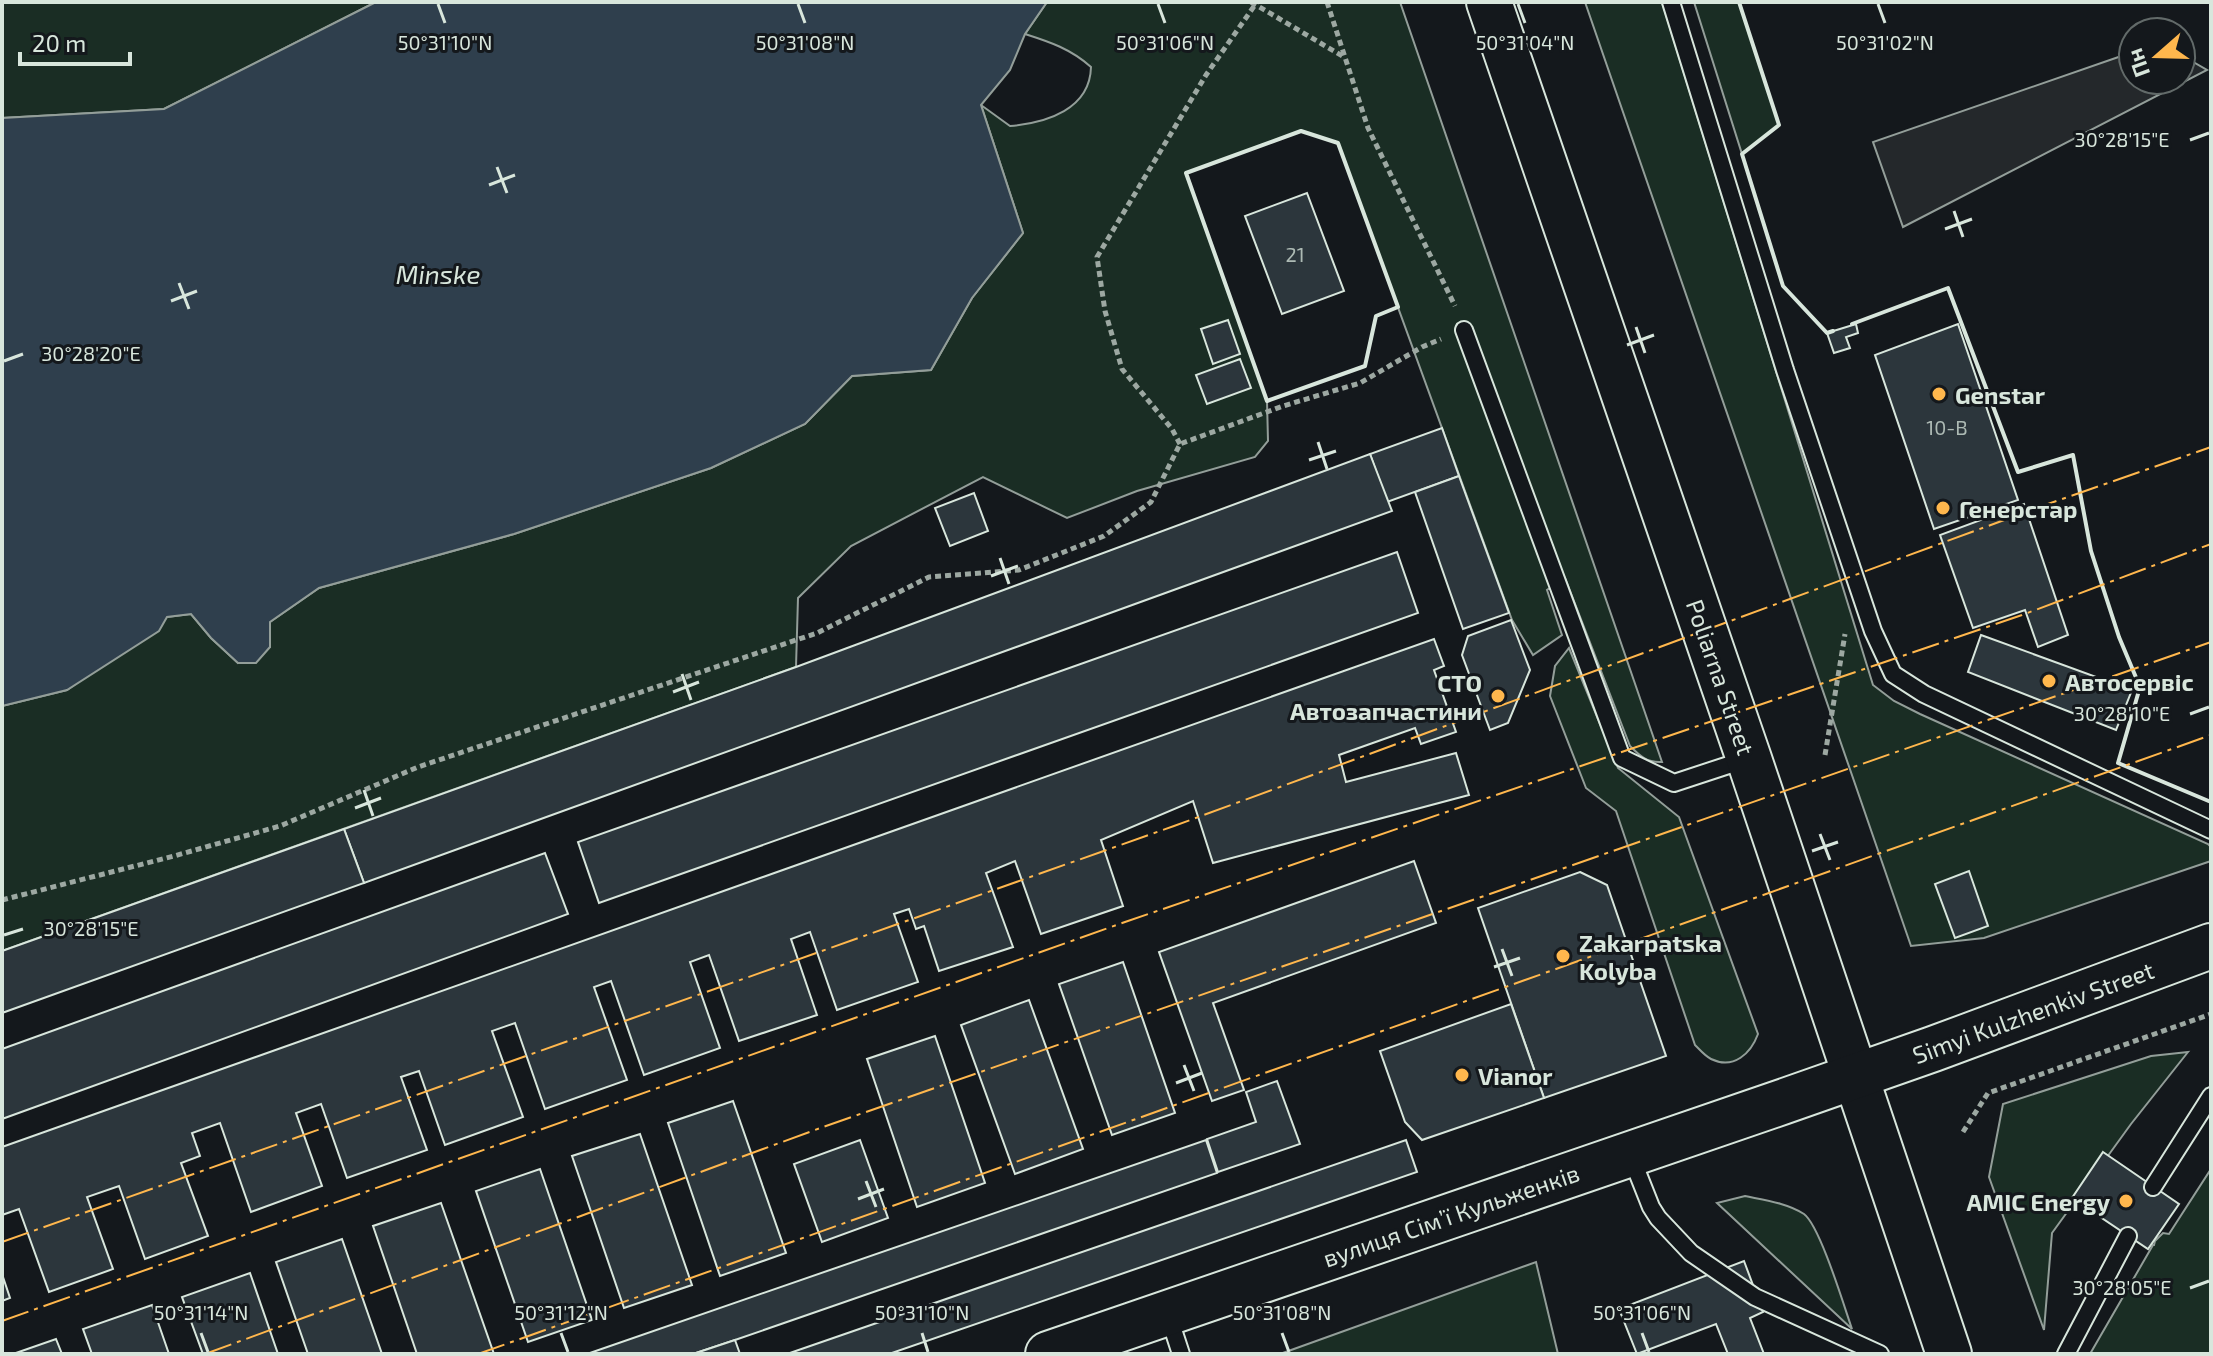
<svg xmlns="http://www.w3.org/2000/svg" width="2213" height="1356" font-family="'Exo 2',sans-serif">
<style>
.green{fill:#1a2d24;stroke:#939e99;stroke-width:2}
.parking{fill:#24282b;stroke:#939e99;stroke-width:2}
.water{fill:#2f3f4d;stroke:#939e99;stroke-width:2}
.building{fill:#2c363c;stroke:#d8e6dc;stroke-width:2}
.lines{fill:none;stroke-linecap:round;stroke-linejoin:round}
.service-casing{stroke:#d8e6dc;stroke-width:20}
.secondary-casing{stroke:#d8e6dc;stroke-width:48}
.path{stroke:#9da8a2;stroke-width:5;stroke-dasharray:6 4;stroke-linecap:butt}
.service{stroke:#14181c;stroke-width:16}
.secondary{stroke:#14181c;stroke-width:44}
.wall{stroke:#d8e6dc;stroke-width:4}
.power{stroke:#ffb74d;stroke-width:2;stroke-dasharray:28 6 4 6;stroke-linecap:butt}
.ticks{fill:none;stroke:#d8e6dc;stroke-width:3}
.poi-dot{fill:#ffb74d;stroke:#14181c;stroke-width:3}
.labels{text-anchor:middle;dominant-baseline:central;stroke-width:6;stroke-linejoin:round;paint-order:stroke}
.number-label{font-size:20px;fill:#adbab4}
.poi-label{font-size:24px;font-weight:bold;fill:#d8e6dc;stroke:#14181c;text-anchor:start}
.street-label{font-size:24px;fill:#d8e6dc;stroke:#14181c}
.water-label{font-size:26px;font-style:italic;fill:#d8e6dc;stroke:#14181c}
.ticks-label{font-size:20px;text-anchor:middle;fill:#d8e6dc;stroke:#14181c;stroke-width:6;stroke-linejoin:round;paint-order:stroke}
</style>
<rect width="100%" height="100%" fill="#14181c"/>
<g class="green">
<path d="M2 2H376L164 109 2 118Z"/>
<path d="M1047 2H1400L1662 762C1647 763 1640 756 1630 746L1565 578 1547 590 1562 635 1533 655 1512 620 1338 143 1301 131 1186 173 1267 401 1268 441 1255 457 1137 491 1067 518 983 477 851 546 798 598 796 667 2 951V706L67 690 167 617 191 614 211 638 238 663 270 647V622L319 588 514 534 711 468 805 424 852 376 931 370 972 298 1023 233 981 105 1010 126C1047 123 1090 109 1091 67 1071 49 1050 42 1025 34Z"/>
<path d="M1585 2H1662L1873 685 1894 701 1920 714 2208 844 2211 847V861L1984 938 1911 946Z"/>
<path d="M1694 2H1739L1779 125 1742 154Z"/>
<path d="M1569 648 1618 768 1679 817 1758 1034C1751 1053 1734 1070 1711 1059 1705 1056 1700 1050 1695 1045L1616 811 1586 788 1550 696 1555 666Z"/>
<path d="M2188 1052 2131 1124 2052 1233 2044 1330 1989 1177 2003 1104 2151 1056Z"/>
<path d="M2211 1169V1354H2090L2153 1245H2154L2155 1241 2163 1233 2169 1234Z"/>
<path d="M1745 1196C1764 1200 1787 1203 1804 1214 1820 1226 1844 1306 1852 1329L1717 1203Z"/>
<path d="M1536 1262 1558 1354H1280Z"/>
</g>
<path class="parking" d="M2133 52V80H2181V55L2207 70 1903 227 1873 142Z"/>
<path class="water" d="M376 2H1047L1025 34 1010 70 981 105 1023 233 972 298 931 370 852 376 805 424 711 468 514 534 319 588 270 622V647L256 663H238L211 638 191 614 167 617 159 631 67 690 2 706V118L164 109Z"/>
<g class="building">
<path d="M1307 193 1344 291 1282 314 1245 216Z"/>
<path d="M1228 320 1240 354 1213 364 1201 329Z"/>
<path d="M1856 324 1858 333 1846 337 1850 348 1834 353 1827 333Z"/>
<path d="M1958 324 2018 500 1934 529 1875 355Z"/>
<path d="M1240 359 1251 388 1207 404 1196 375Z"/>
<path d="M1442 428 1459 476 1387 502 1370 454Z"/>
<path d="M1370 454 1392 511 364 883 344 829 796 667Z"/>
<path d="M1459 476 1509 613 1463 629 1415 492Z"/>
<path d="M974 493 988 531 950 546 935 508Z"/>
<path d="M2024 504 2068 635 2038 647 2025 610 1973 628 1940 535Z"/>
<path d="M1397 552 1418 613 599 903 578 842Z"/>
<path d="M1511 620 1530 670 1508 723 1490 730 1462 655 1468 636Z"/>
<path d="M1981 635 2132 690 2116 730 1968 672Z"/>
<path d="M1434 639 1444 666 1434 670 1456 732 1421 744 1415 728 1339 755 1346 782 1456 753 1469 795 1213 863 1193 801 1101 840 1123 906 1041 934 1015 861 986 873 1013 947 939 971 924 926 916 929 909 909 894 914 918 982 837 1010 810 932 791 939 817 1015 739 1041 709 955 690 962 720 1048 644 1075 611 981 594 987 627 1080 545 1109 515 1023 492 1031 523 1117 445 1145 419 1071 401 1077 427 1150 347 1178 321 1104 296 1113 322 1186 251 1212 220 1123 192 1133 200 1156 181 1163 208 1236 145 1259 119 1186 87 1197 113 1269 49 1292 19 1209 2 1215V1147Z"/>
<path d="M344 829 364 883 2 1013V951Z"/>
<path d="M545 853 568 914 2 1119V1049Z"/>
<path d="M1414 861 1436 923 1213 1003 1244 1090 1212 1101 1159 952Z"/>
<path d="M1969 871 1988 926 1955 938 1935 884Z"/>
<path d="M1580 872 1607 885 1666 1056 1544 1098 1478 908Z"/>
<path d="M1123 962 1175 1113 1112 1135 1059 984Z"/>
<path d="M1029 1000 1083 1149 1015 1174 961 1025Z"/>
<path d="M1511 1004 1544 1098 1422 1140 1405 1122 1380 1051Z"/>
<path d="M935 1036 985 1183 917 1207 867 1059Z"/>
<path d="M1277 1081 1300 1144 1218 1172 1207 1139 1256 1122 1246 1092Z"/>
<path d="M733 1101 786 1253 720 1276 668 1123Z"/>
<path d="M640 1134 692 1285 624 1308 572 1156Z"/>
<path d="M860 1140 888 1218 822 1242 794 1164Z"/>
<path d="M1206 1140 1217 1173 735 1340 693 1354H587Z"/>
<path d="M1406 1140 1417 1172 889 1354H787Z"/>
<path d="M2103 1152 2179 1204 2148 1249 2072 1198Z"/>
<path d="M540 1169 592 1320 528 1342 476 1191Z"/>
<path d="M441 1203 494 1354H417L373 1226Z"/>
<path d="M342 1239 382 1354H308L276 1262Z"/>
<path d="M1744 1261 1763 1312 1750 1318 1764 1354H1728L1716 1324 1637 1354 1619 1309Z"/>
<path d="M250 1273 278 1354H203L182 1297Z"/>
<path d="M2 1274 10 1298 2 1301Z"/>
<path d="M152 1305 169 1354H92L83 1329Z"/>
<path d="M56 1339 62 1354H13Z"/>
<path d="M735 1340 740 1354H693Z"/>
</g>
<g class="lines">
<g class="service-casing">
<g id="service">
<path d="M1671 2 1785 370 1873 631 1893 674 1924 694 2211 830"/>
<path d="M1464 330 1622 758 1674 783 1747 759"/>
<path d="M1630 1154 1651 1207 1658 1218 1691 1253 1755 1297 1880 1354"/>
<path d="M2153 1187 2211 1096"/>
<path d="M1168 1314 1181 1354"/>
<path d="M2066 1354 2128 1236"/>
</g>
</g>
<g class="secondary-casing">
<g id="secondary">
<path d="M1489 2 1749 759 1949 1354"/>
<path d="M1048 1354 1782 1102 1933 1049 2211 946"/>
</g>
</g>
<g class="path">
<path d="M1251 2 1344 57"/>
<path d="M1327 2 1368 128 1455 306"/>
<path d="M1180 444 1172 429 1122 369 1105 311 1097 257 1206 75 1257 2"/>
<path d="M1825 755 1845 634"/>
<path d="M2 900 174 856 280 826 418 767 817 633 929 577 1019 570 1104 536 1151 502 1180 444 1283 406 1360 383 1422 347 1441 339"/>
<path d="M1963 1132 1988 1093 2211 1014"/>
</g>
<use href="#service" class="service"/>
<use href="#secondary" class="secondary"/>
<g class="wall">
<path d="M1739 2 1779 125 1742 154 1783 286 1827 333 1833 331"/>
<path d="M1301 131 1338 143 1398 307 1376 316 1365 366 1267 401 1186 173Z"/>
<path d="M1852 324 1948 288 2018 472 2073 455 2091 551 2119 637 2140 687 2118 763 2211 802"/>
</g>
<g class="power">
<path d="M2 1242 1174 826 2045 505 2211 447"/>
<path d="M2 1321 1125 922 2022 615 2211 544"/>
<path d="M205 1354 823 1127 2211 642"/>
<path d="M478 1354 2211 735"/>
</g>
</g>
<path class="ticks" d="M438 4 445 23M798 4 805 23M1158 4 1165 23M1518 4 1525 23M1878 4 1885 23M2190 140 2209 133M497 167 507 193M489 185 515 175M1954 211 1963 237M1945 229 1972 219M179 283 189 309M171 301 197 291M1636 327 1645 353M1627 345 1654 335M4 361 23 354M1318 442 1327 469M1309 460 1336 451M1000 558 1009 584M991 576 1018 566M682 674 691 700M673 692 699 682M2190 714 2209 707M364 790 373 816M355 808 381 798M1820 834 1830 860M1812 851 1838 842M4 935 23 929M1502 949 1512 976M1494 967 1520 958M1184 1065 1194 1091M1176 1083 1202 1073M866 1181 876 1207M858 1199 884 1189M2190 1288 2209 1281M201 1333 208 1352M561 1333 568 1352M922 1333 928 1352M1282 1333 1289 1352M1642 1333 1649 1352"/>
<g class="poi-dot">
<circle cx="1939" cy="394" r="8"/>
<circle cx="1943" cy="508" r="8"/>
<circle cx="2049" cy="681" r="8"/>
<circle cx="1498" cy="696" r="8"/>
<circle cx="1563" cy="956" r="8"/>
<circle cx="1462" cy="1075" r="8"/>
<circle cx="2126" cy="1201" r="8"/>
</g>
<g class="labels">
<g class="number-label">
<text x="1295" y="254">21</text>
<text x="1947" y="427">10-В</text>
</g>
<g class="poi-label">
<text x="1955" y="394">Genstar</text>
<text x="1959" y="508">Генерстар</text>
<text x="2065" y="681">Автосервіс</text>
<text x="1482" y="682" text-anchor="end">СТО<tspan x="1482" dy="28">Автозапчастини</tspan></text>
<text x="1579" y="942">Zakarpatska<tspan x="1579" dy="28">Kolyba</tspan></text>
<text x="1478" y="1075">Vianor</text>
<text x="2110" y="1201" text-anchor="end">AMIC Energy</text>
</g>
<g class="street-label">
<text transform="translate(1721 677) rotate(71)">Poliarna Street</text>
<text transform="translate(2033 1012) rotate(-20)">Simyi Kulzhenkiv Street</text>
<text transform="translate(1451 1215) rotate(-19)">вулиця Сімʼї Кульженків</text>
</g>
<g class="water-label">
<text x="438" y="273">Minske</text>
</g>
</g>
<g class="ticks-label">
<text x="445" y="50">50°31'10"N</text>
<text x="805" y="50">50°31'08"N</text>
<text x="1165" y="50">50°31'06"N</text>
<text x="1525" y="50">50°31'04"N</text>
<text x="1885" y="50">50°31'02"N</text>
<text x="2122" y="147">30°28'15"E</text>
<text x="91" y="361">30°28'20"E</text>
<text x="2122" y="721">30°28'10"E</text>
<text x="91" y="936">30°28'15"E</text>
<text x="2122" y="1295">30°28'05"E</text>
<text x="201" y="1320">50°31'14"N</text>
<text x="561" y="1320">50°31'12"N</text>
<text x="922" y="1320">50°31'10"N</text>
<text x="1282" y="1320">50°31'08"N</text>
<text x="1642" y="1320">50°31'06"N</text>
</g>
<rect width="2213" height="1356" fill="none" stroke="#d8e6dc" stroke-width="8"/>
<g transform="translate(2157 56) rotate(250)"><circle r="38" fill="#14181c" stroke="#626a69" stroke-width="2"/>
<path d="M0-6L14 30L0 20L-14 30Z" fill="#ffb74d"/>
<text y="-12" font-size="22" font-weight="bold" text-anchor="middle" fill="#d8e6dc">Пн</text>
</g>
<path d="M20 52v12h110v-12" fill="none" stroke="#d8e6dc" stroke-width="4"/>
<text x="32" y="52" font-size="24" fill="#d8e6dc" stroke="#14181c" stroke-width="6" paint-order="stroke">20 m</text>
</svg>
